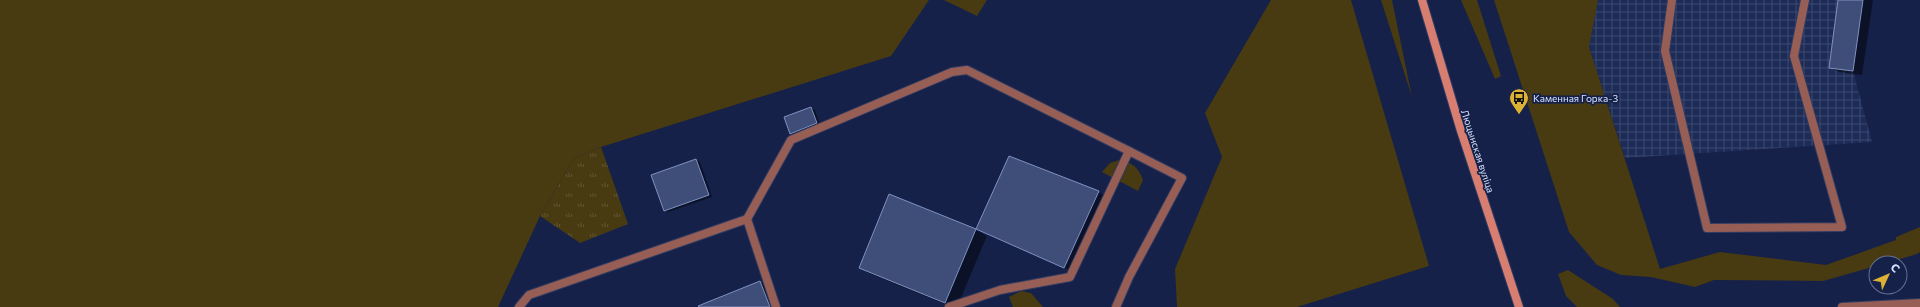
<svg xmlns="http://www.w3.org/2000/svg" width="1920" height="307" font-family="Commissioner,sans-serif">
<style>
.industrial{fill:url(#industrial-grid)}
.green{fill:#483a11}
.park{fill:url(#park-tufts)}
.shadow{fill:#0007}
.building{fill:#3f4e79;stroke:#7f91c1}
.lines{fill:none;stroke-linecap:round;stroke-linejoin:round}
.service-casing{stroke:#313c62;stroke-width:10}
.tertiary-casing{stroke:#313c62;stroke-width:10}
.secondary-casing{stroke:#313c62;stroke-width:10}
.service{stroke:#975e56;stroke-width:8}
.tertiary{stroke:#975e56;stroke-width:8}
.secondary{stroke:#d87e71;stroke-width:8}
.labels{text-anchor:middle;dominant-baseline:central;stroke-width:3.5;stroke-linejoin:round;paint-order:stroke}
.poi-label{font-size:10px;fill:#d9e3fd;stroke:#162149;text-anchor:start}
.street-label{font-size:10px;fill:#d9e3fd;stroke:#162149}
</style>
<defs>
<pattern id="industrial-grid" width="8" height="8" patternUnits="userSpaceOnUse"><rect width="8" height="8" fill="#1d2b57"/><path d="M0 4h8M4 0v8" fill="none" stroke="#3d4a70"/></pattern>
<pattern id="park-tufts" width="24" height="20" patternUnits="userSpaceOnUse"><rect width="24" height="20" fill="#483a11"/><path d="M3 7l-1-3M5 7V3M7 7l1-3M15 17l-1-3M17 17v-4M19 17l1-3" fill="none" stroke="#625635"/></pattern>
</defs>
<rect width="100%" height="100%" fill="#162149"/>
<path class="industrial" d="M1598 0H1863L1853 71 1872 142 1625 158 1589 47Z"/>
<g class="green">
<path d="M0 0H929L891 56 601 147 574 158 540 216 498 307H0Z"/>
<path d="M944 0H987L977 16Z"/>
<path d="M1271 0H1351L1429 266 1297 307H1177L1175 269 1222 157 1205 113Z"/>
<path d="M1381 0H1392L1412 97Z"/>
<path d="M1461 0H1477L1501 76 1495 79Z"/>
<path d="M1494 0H1598L1589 47 1660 269 1720 252 1826 265 1896 240V237L1920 227V252L1917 254 1887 263H1876V266L1823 281 1714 280 1695 287 1651 277 1621 275 1597 265 1569 232Z"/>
<path d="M1119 160C1133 163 1138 167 1143 180L1138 191 1102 172 1110 163Z"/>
<path d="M1568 270 1613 299 1620 307H1577L1566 296 1558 274Z"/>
<path d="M1021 291 1031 293 1043 307H1013L1009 297Z"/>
</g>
<path class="park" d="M601 147 628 224 580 243 540 216 574 158Z"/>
<g class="shadow">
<path d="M1839 0H1873L1862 75 1839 72 1830 67Z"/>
<path d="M811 108 815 110 820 125 794 136 791 134 785 117Z"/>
<path d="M696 160 700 162 712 197 668 212 665 210Z"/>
<path d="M1098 192 1109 198 1076 273 989 234Z"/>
<path d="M890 195 976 230 987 236 957 307H952L871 274 860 268Z"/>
<path d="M760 282 770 289 778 307H700Z"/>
</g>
<g class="building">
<path d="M1838 0H1863L1853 71 1829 68Z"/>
<path d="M811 107 817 123 790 134 784 117Z"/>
<path d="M1009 156 1099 191 1064 268 976 229Z"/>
<path d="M696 159 709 195 664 211 651 175Z"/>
<path d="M889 194 976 229 945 303 859 268Z"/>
<path d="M760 281 770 307H699L698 306Z"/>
</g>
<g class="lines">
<g class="service-casing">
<g id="service">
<path d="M1672 0 1665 51 1707 228 1842 227 1794 56 1805 0"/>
<path d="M519 307 529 295 747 219"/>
<path d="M776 307 747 219 791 140 952 72 967 70 1129 151"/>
<path d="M949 307 1000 290 1070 277 1129 151 1182 178 1129 277 1116 307"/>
</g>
</g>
<g class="tertiary-casing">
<path id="tertiary" d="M1842 307 1920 303"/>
</g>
<g class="secondary-casing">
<path id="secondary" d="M1422 0 1461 131 1519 307"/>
</g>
<use href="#service" class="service"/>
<use href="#tertiary" class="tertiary"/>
<use href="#secondary" class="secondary"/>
</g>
<defs>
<g id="bus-pin" transform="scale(1)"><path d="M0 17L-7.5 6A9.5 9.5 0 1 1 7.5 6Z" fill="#ddb133" stroke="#162149"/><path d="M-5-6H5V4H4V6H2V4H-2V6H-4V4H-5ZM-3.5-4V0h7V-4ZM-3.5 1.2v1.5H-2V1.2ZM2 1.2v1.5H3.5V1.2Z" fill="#111"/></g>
</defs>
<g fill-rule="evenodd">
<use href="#bus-pin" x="1519" y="98"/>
</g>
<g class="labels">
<g class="poi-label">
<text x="1533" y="98">Каменная Горка-3</text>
</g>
<g class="street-label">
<text transform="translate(1478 151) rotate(72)">Люцынская вуліца</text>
</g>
</g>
<g transform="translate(1888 275) rotate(46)"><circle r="19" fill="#162149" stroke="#646f91"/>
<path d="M0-3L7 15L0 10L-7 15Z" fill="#ddb133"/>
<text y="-6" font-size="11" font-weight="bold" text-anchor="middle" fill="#d9e3fd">С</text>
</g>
</svg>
